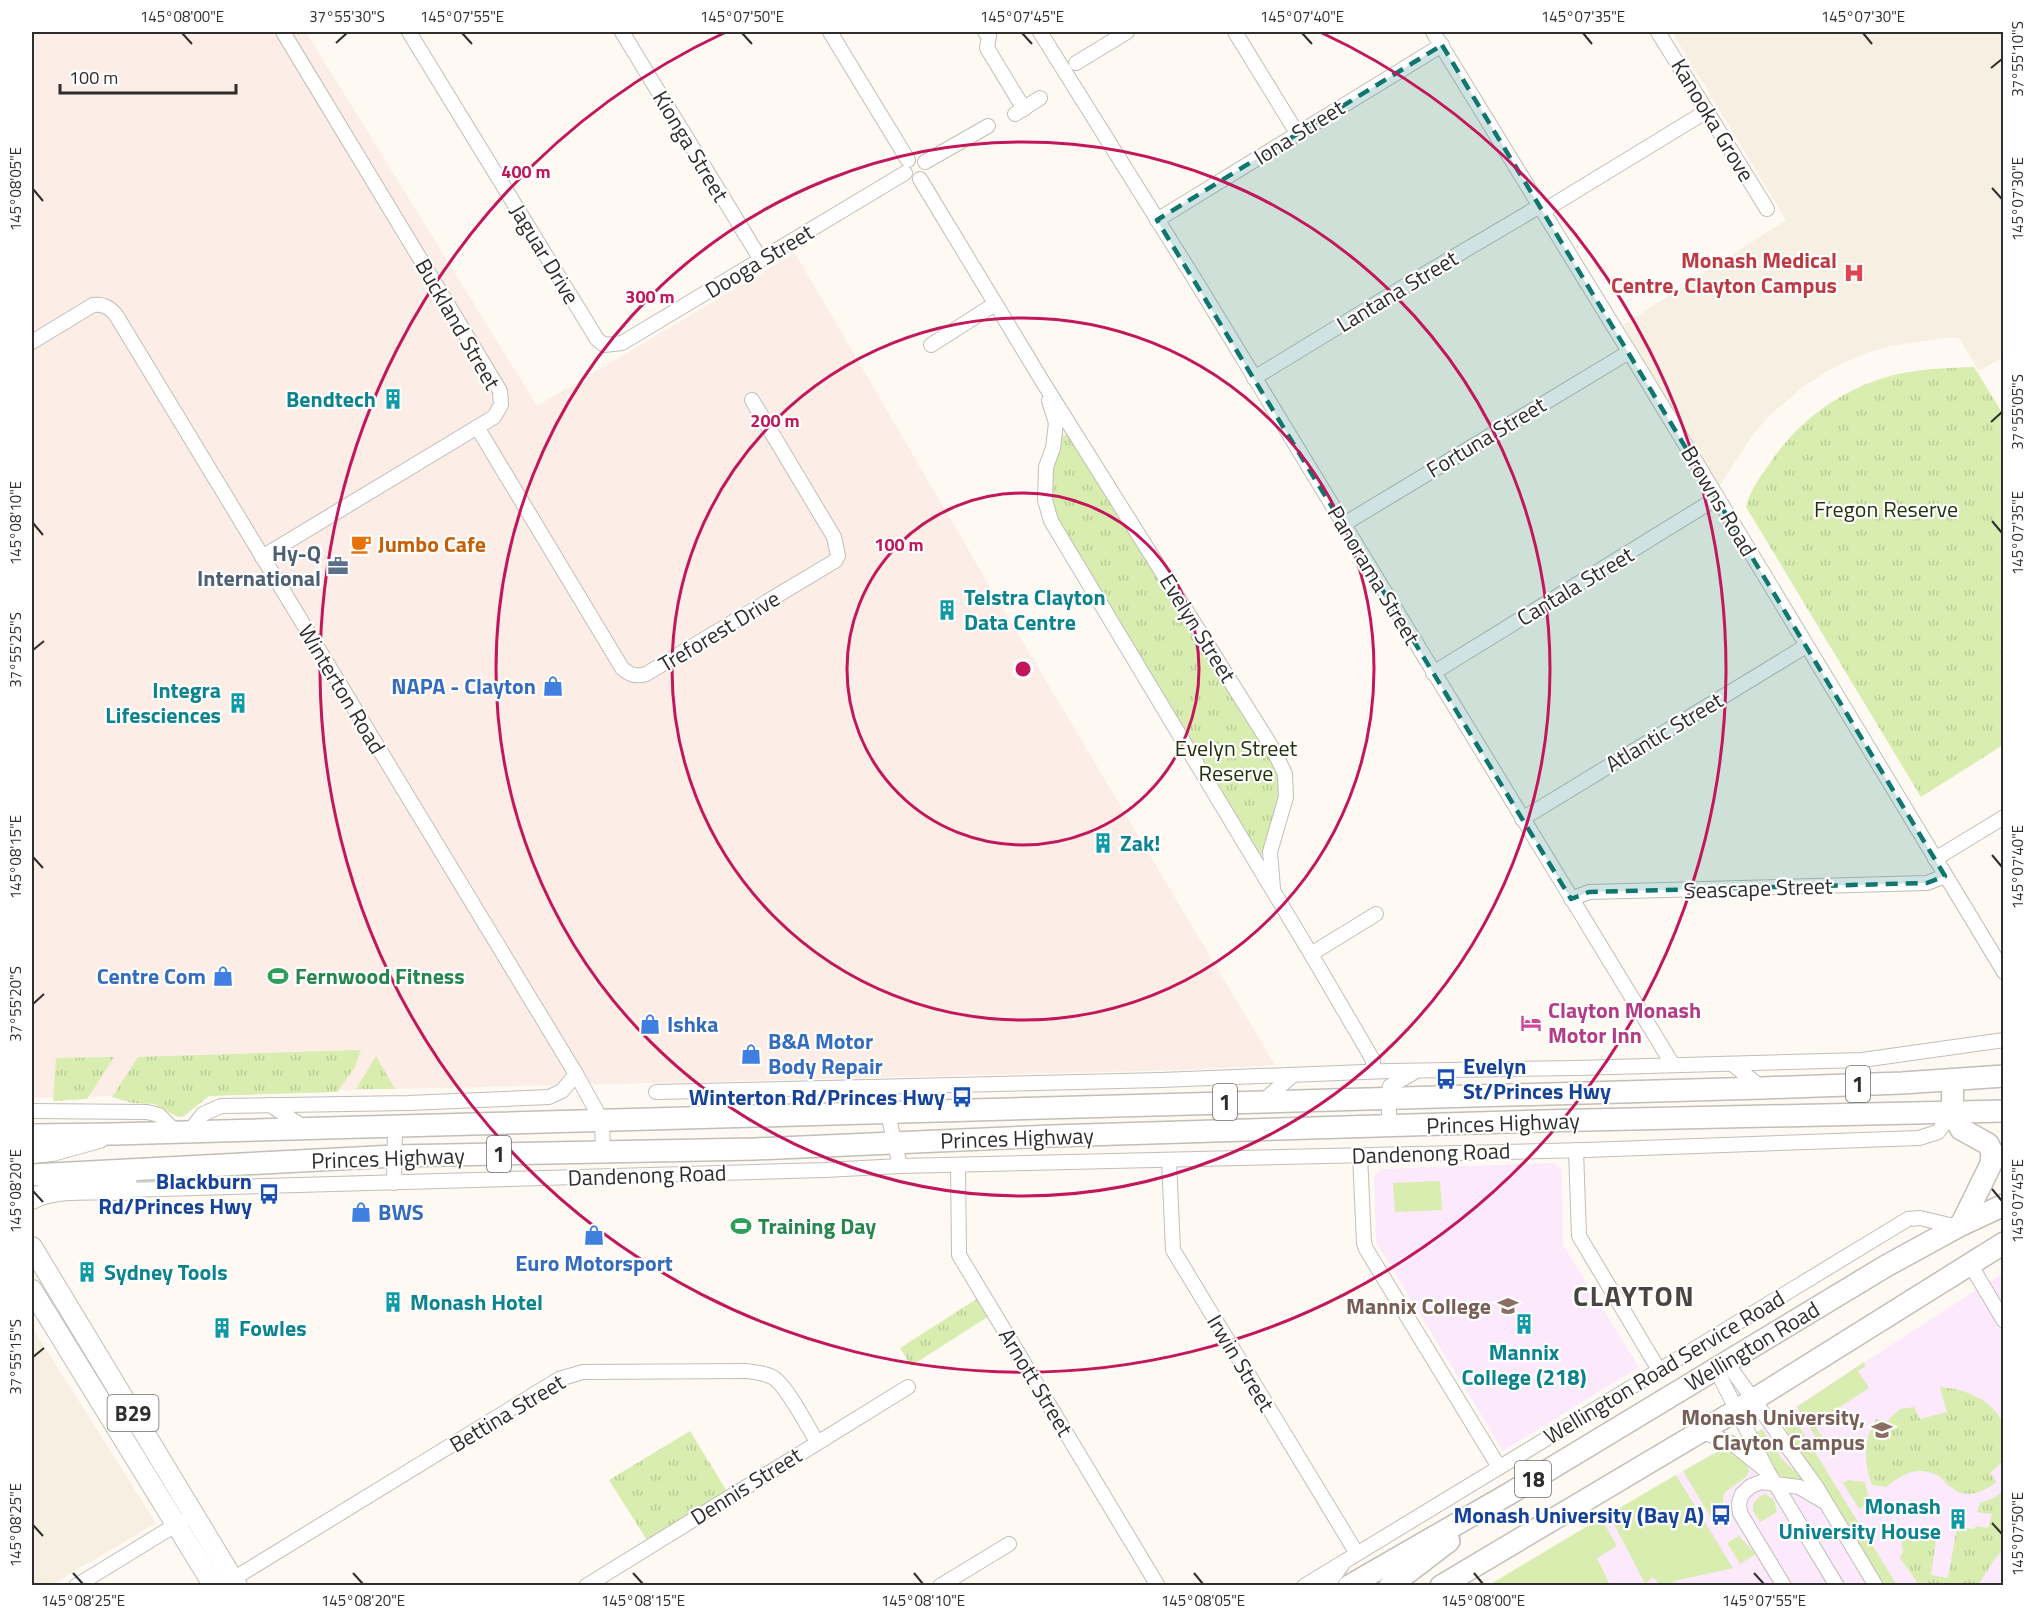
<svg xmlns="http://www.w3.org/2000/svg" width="2035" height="1617" font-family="'Titillium Web',sans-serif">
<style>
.built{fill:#f7efe1}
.industrial{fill:#fcede7}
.education{fill:#fceafc}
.green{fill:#d8edaf}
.park{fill:url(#park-tufts)}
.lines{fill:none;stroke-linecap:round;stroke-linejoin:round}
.minor-casing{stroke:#c2beb8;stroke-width:16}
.primary-casing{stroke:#c2beb8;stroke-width:22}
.trunk-casing{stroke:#c2beb8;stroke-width:24}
.minor{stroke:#fff;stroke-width:14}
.primary{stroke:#fff;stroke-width:20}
.trunk{stroke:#fff;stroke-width:21}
.marked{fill:#0f766e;fill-opacity:0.2;stroke:#0f766e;stroke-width:4.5;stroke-dasharray:12 8;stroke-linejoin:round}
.ticks{fill:none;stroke:#302e2c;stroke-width:2}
.ring{fill:none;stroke:#c2185b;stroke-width:3}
.labels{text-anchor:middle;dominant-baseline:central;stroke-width:4.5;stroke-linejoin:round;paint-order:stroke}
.shield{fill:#fff;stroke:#6e6d6b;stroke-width:1.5}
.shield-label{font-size:21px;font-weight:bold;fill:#302e2c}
.street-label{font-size:22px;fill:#302e2c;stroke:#fff}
.health-label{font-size:22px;font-weight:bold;fill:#be3a42;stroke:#fff;text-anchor:end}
.culture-label{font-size:22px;font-weight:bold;fill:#0d838f;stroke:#fff;text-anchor:start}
.park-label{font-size:22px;fill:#26300d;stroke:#fff}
.food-label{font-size:22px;font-weight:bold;fill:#c56008;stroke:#fff;text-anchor:start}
.service-label{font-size:22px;font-weight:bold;fill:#4e5e75;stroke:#fff;text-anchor:end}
.shop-label{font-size:22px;font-weight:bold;fill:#366cbe;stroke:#fff;text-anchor:start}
.leisure-label{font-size:22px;font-weight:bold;fill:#27864d;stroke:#fff;text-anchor:start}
.hotel-label{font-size:22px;font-weight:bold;fill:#b23c85;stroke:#fff;text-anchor:start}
.transit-label{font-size:22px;font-weight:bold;fill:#164399;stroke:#fff;text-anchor:end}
.education-label{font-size:22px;font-weight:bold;fill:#785e54;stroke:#fff;text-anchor:end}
.district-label{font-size:28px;font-weight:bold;letter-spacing:1.5px;fill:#494540;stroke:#fff}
.centre{fill:#c2185b;stroke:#fff;stroke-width:3}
.ring-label{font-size:18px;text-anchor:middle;font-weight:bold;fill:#c2185b;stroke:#fff;stroke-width:4.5;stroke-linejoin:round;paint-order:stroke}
.neatline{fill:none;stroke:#302e2c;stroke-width:2}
.ticks-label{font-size:15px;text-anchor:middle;fill:#302e2c}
</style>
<defs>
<pattern id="park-tufts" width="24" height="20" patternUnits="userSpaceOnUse" patternTransform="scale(1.5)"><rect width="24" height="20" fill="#d8edaf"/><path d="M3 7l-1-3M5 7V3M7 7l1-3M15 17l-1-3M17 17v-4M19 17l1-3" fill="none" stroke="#bacc97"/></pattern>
</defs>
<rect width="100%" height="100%" fill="#fefaf3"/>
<g class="built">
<path d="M1672 32H2003V357L1979 371 1959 338H1944L1890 346 1869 352 1833 368 1804 386 1772 413 1754 433 1719 487 1623 325 1786 220Z"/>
<path d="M32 1327 156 1523 51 1585H32Z"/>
</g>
<path class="industrial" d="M32 32H306L537 406 795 253 1000 604 1275 1065 1181 1070 32 1098Z"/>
<g class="education">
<path d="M1554 1163 1562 1170 1563 1245 1639 1367 1503 1451 1376 1242 1374 1177 1381 1169Z"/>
<path d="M2003 1273V1585L1489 1586 1715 1452 1723 1449 1728 1450Z"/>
</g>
<g class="green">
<path d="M1440 1181 1442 1210 1395 1212 1393 1183Z"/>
<path d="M1864 1362 1866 1366 1858 1371 1869 1388 1814 1424 1824 1440 1827 1441 1826 1447 1823 1449 1797 1407Z"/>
<path d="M1790 1412 1897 1585H1885L1880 1579 1788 1433 1783 1422V1417Z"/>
<path d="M1762 1429 1782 1459 1804 1480 1803 1482C1769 1478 1768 1462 1755 1434Z"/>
<path d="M1723 1449 1733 1454 1737 1451 1744 1457 1749 1471 1746 1477 1724 1493 1722 1508 1710 1516 1683 1471Z"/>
<path d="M1676 1475 1733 1568 1675 1581 1667 1585H1660L1653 1577 1646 1583 1644 1582 1609 1514Z"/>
<path d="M1848 1480 1865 1482 1868 1494 1867 1504 1859 1509 1843 1483Z"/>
<path d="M1765 1494 1774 1500 1777 1512 1760 1522 1753 1511V1504L1759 1497Z"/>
<path d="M1601 1518 1617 1546 1597 1558 1610 1585H1489Z"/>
<path d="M1739 1536 1756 1554 1740 1564 1727 1543Z"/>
</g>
<g class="park">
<path d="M1974 367 2003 414V745L1921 797 1746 507C1750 490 1760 477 1770 463 1801 416 1853 381 1909 372 1931 368 1952 368 1974 367Z"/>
<path d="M1070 432 1263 743C1268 753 1276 763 1278 774 1285 800 1272 829 1264 854L1256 855 1135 658 1050 505 1051 474 1060 437Z"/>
<path d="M361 1050 355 1067 337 1092 209 1096 184 1116 178 1117 154 1104 132 1103 112 1097 138 1057Z"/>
<path d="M376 1056 395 1089H356Z"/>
<path d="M114 1057 87 1099 53 1101 56 1058Z"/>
<path d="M978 1298 989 1316 911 1366 900 1348Z"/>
<path d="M1940 1387C1966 1389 1990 1399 2003 1422V1461L1990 1473 1997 1482C1984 1492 1966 1500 1951 1487 1946 1484 1942 1477 1937 1475 1918 1465 1900 1475 1886 1487L1872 1485C1864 1462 1863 1441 1876 1419L1885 1423 1900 1409 1914 1407 1920 1419 1947 1412Z"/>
<path d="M690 1431 730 1496 650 1545 609 1480Z"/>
<path d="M2003 1491V1550L1994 1560 1978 1585H1919L1900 1558 1903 1552 1901 1536C1907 1532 1915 1531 1921 1526L1927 1528 1926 1538 1936 1540 1931 1575 1948 1578 1957 1527 1974 1529 1976 1526 1988 1528 1992 1514 1977 1512 1980 1503 1994 1498Z"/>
</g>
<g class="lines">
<g class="minor-casing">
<g id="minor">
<path d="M409 32 597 339 604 345 622 343 905 173"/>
<path d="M622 32 761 260"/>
<path d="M830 32 908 160"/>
<path d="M985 32 989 35 987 48 1024 109"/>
<path d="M1040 32 1197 283 1673 1065"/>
<path d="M1235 32 1297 133"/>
<path d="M1433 32 1641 371 2004 972"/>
<path d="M1658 32 1767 209"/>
<path d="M1076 63 1127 32"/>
<path d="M1015 114 1040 98"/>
<path d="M925 162 988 126"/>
<path d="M920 179 1044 384 1273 749 1285 774 1286 797 1270 852 1273 889"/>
<path d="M1543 211 1707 111"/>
<path d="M1157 220 1442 45"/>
<path d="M32 342 93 305C104 304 109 307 116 315L576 1074 602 1121 603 1152"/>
<path d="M931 345 995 304"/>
<path d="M1254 378 1423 275 1540 206"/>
<path d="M1049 401 1056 423 1053 448 1046 467 1045 500 1051 521 1311 954 1373 1060V1071"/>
<path d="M477 427 622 668C630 675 636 677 646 674L835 561 838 556 834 537 752 400"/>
<path d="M1344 524 1629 352"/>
<path d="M262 557 494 417 501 405 500 391 283 32"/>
<path d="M1433 673 1717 498"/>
<path d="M1522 819 1806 646"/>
<path d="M1935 859 2004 817"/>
<path d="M1571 899 1589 892 1927 883 1945 876"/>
<path d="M1311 954 1376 914"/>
<path d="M1732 1064 1762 1088"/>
<path d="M882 1088 900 1166"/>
<path d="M656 1092 1161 1080 1389 1071 1576 1068 1862 1060 2004 1040"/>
<path d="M1263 1101 1293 1075"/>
<path d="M270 1105 305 1128"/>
<path d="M32 1111 147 1112 159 1115 176 1132"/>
<path d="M699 1117 731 1091"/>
<path d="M1390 1126 1388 1098 1390 1086 1413 1073"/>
<path d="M189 1132 203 1114 221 1106 408 1103 549 1097 562 1091 576 1074"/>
<path d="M1576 1150 1579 1236 1659 1370"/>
<path d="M1360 1155 1364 1243 1366 1249 1499 1467"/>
<path d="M1169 1160 1173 1250 1356 1552"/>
<path d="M958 1165 959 1255 1158 1586"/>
<path d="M394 1183 395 1126"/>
<path d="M126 1190 825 1170 900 1166 1586 1150 1919 1138 1938 1132 1952 1113"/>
<path d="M1970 1264 2004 1321"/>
<path d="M1726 1362 1816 1486 1876 1586"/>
<path d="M1716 1369 1768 1472 1837 1586"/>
<path d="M1701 1431 1733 1444 1764 1469"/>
<path d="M233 1579 559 1379 583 1372 746 1371C755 1372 766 1373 774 1378 788 1388 808 1427 817 1442"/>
<path d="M76 1586 182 1521"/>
<path d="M586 1586 908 1387"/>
<path d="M940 1586 1009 1544"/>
<path d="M1304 1586 1908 1219 1920 1218 1958 1227"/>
<path d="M1327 1586 1342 1565"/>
<path d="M1784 1586 1740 1513 1739 1503 1742 1494 1751 1486 1761 1482 1799 1487 1823 1501"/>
</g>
</g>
<g class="primary-casing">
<g id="primary">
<path d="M32 1153 52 1151 99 1138"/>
<path d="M32 1199C55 1186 99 1190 126 1190L127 1170"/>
<path d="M32 1247 237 1586"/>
<path d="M32 1290 214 1586"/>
</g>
</g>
<g class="trunk-casing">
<g id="trunk">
<path d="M1953 1080 1952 1113 1961 1129 1988 1144 1992 1152 1991 1164 1961 1225"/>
<path d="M32 1135 114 1134 1762 1088 1902 1083 2004 1076"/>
<path d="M32 1175 395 1156 755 1149 1052 1136 1541 1121 2004 1111"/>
<path d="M1349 1586 1507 1495 1886 1266 1961 1225 2004 1205"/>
<path d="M1390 1586 1449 1541"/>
<path d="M1441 1586 1737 1410 2004 1243"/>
</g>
</g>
<use href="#minor" class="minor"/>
<use href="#primary" class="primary"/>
<use href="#trunk" class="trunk"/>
</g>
<path class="marked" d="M1442 45 1945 876 1927 883 1589 892 1571 899 1157 220Z"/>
<path class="ticks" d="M182 33 192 44M462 33 472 44M742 33 752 44M1022 33 1032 44M1302 33 1312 44M1583 33 1592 44M1863 33 1872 44M336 43 347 33M1991 68 2002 59M1992 188 2002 199M33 189 43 201M1991 422 2002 412M1992 521 2002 533M33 523 43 535M33 650 44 641M1992 855 2002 867M33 857 43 868M33 1004 44 994M1992 1189 2002 1201M33 1191 43 1202M33 1357 44 1348M1992 1523 2002 1534M33 1525 43 1536M73 1573 83 1584M353 1573 363 1584M633 1573 643 1584M914 1573 923 1584M1194 1573 1203 1584M1474 1573 1483 1584M1754 1573 1764 1584"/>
<g class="ring">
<circle cx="1023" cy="669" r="176"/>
<circle cx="1023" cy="669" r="351"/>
<circle cx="1023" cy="669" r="527"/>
<path d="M1320 32A703 703 0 1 1 726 32"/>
</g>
<defs>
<g id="hospital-bare" transform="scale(1.62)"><path d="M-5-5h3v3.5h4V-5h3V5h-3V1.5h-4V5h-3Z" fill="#e0444e" stroke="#fff" stroke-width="2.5" paint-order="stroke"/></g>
<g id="building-bare" transform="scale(1.62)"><path d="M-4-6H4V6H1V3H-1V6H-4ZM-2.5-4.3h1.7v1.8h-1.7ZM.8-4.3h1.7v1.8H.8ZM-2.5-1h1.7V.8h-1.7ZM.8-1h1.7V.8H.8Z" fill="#0f9aa8" stroke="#fff" stroke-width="2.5" paint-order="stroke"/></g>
<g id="cafe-bare" transform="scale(1.62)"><path d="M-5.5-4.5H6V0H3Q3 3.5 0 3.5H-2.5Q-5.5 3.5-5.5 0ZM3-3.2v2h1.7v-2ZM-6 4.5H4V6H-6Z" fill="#e8710a" stroke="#fff" stroke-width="2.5" paint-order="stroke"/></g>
<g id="office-bare" transform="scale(1.62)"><path d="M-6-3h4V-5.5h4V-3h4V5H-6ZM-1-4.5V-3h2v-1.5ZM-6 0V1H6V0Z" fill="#5c6f8a" stroke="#fff" stroke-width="2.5" paint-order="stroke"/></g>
<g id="shop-bare" transform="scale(1.62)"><path d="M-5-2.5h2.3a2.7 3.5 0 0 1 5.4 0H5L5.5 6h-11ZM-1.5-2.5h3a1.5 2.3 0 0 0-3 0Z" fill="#3f7fe0" stroke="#fff" stroke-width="2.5" paint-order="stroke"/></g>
<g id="stadium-bare" transform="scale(1.62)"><path d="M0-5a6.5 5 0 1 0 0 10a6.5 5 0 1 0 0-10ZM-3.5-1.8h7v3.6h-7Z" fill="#2e9e5b" stroke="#fff" stroke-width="2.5" paint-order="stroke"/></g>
<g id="hotel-bare" transform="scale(1.62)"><path d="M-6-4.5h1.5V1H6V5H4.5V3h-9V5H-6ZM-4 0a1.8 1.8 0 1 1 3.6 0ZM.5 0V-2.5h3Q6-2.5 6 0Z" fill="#d1479c" stroke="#fff" stroke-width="2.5" paint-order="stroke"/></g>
<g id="bus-bare" transform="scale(1.62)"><path d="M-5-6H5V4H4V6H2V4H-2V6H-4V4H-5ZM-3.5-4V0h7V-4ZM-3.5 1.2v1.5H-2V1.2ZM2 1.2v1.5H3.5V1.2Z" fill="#1a4fb4" stroke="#fff" stroke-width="2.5" paint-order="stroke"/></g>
<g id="university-bare" transform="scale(1.62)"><path d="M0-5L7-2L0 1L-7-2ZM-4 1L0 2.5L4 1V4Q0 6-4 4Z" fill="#8d6e63" stroke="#fff" stroke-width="2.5" paint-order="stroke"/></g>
</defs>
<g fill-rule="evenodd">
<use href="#hospital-bare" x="1854" y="273"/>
<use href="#building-bare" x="393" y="399"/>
<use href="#cafe-bare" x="361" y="544"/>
<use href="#office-bare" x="338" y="566"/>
<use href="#building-bare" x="947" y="610"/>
<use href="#shop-bare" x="553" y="686"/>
<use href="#building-bare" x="238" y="703"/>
<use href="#building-bare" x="1103" y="843"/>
<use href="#shop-bare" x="223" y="976"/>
<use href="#stadium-bare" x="278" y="976"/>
<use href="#hotel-bare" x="1531" y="1023"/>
<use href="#shop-bare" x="650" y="1024"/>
<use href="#shop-bare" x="751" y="1054"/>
<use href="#bus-bare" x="1446" y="1079"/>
<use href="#bus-bare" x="962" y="1097"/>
<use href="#bus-bare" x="269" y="1194"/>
<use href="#shop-bare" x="361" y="1212"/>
<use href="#stadium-bare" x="741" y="1226"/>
<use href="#shop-bare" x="594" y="1235"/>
<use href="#building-bare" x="87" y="1272"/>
<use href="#building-bare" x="393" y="1302"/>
<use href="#university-bare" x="1508" y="1306"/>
<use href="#building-bare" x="1524" y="1324"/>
<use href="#building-bare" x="222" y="1328"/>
<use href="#university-bare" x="1882" y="1430"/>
<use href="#bus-bare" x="1721" y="1515"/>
<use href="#building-bare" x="1958" y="1519"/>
</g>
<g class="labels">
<g class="shield">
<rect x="1846" y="1066" width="24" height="36" rx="4.5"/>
<rect x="1213" y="1084" width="24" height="36" rx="4.5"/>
<rect x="487" y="1136" width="24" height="36" rx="4.5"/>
<rect x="107.5" y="1395" width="51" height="36" rx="4.5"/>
<rect x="1515" y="1461" width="36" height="36" rx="4.5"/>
</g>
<g class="shield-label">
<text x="1858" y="1084">1</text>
<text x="1225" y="1102">1</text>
<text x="499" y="1154">1</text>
<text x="133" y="1413">B29</text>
<text x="1533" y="1479">18</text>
</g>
<g class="street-label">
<text transform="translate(1713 120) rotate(59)">Kanooka Grove</text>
<text transform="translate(1299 132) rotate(-32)">Iona Street</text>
<text transform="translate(691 146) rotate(59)">Kionga Street</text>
<text transform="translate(545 254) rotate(59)">Jaguar Drive</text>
<text transform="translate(759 261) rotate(-31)">Dooga Street</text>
<text transform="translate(1397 291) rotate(-31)">Lantana Street</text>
<text transform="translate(458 324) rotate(60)">Buckland Street</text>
<text transform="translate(1486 437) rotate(-31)">Fortuna Street</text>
<text transform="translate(1719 501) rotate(59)">Browns Road</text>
<text transform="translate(1374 575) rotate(59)">Panorama Street</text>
<text transform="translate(1575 586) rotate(-31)">Cantala Street</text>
<text transform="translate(1198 628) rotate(58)">Evelyn Street</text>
<text transform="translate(719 631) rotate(-31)">Treforest Drive</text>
<text transform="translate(342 689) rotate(59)">Winterton Road</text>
<text transform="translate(1664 732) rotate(-31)">Atlantic Street</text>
<text transform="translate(1758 888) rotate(-2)">Seascape Street</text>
<text transform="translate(1503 1123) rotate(-2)">Princes Highway</text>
<text transform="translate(1017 1138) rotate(-2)">Princes Highway</text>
<text transform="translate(1431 1153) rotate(-2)">Dandenong Road</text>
<text transform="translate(388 1158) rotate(-2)">Princes Highway</text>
<text transform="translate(647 1175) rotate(-2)">Dandenong Road</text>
<text transform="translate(1752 1346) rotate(-31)">Wellington Road</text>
<text transform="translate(1241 1363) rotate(59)">Irwin Street</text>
<text transform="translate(1664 1367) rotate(-31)">Wellington Road Service Road</text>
<text transform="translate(1036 1382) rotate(59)">Arnott Street</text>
<text transform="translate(507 1413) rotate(-31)">Bettina Street</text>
<text transform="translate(746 1486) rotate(-32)">Dennis Street</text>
</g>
<g class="health-label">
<text x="1837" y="260">Monash Medical<tspan x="1837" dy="25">Centre, Clayton Campus</tspan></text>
</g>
<g class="culture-label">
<text x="376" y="399" text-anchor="end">Bendtech</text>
<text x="964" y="597">Telstra Clayton<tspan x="964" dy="25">Data Centre</tspan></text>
<text x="221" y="690" text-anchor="end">Integra<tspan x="221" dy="25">Lifesciences</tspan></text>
<text x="1120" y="843">Zak!</text>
<text x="104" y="1272">Sydney Tools</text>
<text x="410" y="1302">Monash Hotel</text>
<text x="239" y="1328">Fowles</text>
<text x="1524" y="1352" text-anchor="middle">Mannix<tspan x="1524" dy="25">College (218)</tspan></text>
<text x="1941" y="1506" text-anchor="end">Monash<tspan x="1941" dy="25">University House</tspan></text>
</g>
<g class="park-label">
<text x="1886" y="509">Fregon Reserve</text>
<text x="1236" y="748">Evelyn Street<tspan x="1236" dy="25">Reserve</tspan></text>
</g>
<g class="food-label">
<text x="378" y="544">Jumbo Cafe</text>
</g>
<g class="service-label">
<text x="321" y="553">Hy-Q<tspan x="321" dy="25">International</tspan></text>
</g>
<g class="shop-label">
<text x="536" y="686" text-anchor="end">NAPA - Clayton</text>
<text x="206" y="976" text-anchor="end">Centre Com</text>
<text x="667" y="1024">Ishka</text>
<text x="768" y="1041">B&amp;A Motor<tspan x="768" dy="25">Body Repair</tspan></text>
<text x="378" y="1212">BWS</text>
<text x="594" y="1263" text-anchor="middle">Euro Motorsport</text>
</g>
<g class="leisure-label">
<text x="295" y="976">Fernwood Fitness</text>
<text x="758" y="1226">Training Day</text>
</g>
<g class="hotel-label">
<text x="1548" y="1010">Clayton Monash<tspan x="1548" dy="25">Motor Inn</tspan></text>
</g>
<g class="transit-label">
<text x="1463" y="1066" text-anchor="start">Evelyn<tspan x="1463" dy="25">St/Princes Hwy</tspan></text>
<text x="945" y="1097">Winterton Rd/Princes Hwy</text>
<text x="252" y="1181">Blackburn<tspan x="252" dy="25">Rd/Princes Hwy</tspan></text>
<text x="1704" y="1515">Monash University (Bay A)</text>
</g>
<g class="education-label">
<text x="1491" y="1306">Mannix College</text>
<text x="1865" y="1417">Monash University,<tspan x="1865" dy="25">Clayton Campus</tspan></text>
</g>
<g class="district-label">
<text x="1634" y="1295">CLAYTON</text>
</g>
</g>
<circle cx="1023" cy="669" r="9" class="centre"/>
<g class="ring-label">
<text x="526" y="178">400 m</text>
<text x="650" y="303">300 m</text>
<text x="775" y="427">200 m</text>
<text x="899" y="551">100 m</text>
</g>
<rect width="2035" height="1617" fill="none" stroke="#ffffff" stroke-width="66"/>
<path d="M60 84v9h176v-9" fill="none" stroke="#302e2c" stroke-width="3"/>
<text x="69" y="84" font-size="18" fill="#302e2c" stroke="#ffffff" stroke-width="4.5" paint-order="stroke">100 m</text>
<rect x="33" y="33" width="1969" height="1551" class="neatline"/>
<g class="ticks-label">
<text x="182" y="22">145°08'00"E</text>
<text x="347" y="22">37°55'30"S</text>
<text x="462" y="22">145°07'55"E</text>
<text x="742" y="22">145°07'50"E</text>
<text x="1022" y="22">145°07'45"E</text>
<text x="1302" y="22">145°07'40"E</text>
<text x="1583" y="22">145°07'35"E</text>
<text x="1863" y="22">145°07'30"E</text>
<text transform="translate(2018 59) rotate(-90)" y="5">37°55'10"S</text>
<text transform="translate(16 189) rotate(-90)" y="5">145°08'05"E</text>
<text transform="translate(2018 199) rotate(-90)" y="5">145°07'30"E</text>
<text transform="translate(2018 412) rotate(-90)" y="5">37°55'05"S</text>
<text transform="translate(16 523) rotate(-90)" y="5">145°08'10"E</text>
<text transform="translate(2018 533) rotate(-90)" y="5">145°07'35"E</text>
<text transform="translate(16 650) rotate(-90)" y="5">37°55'25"S</text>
<text transform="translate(16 857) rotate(-90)" y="5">145°08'15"E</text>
<text transform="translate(2018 867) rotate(-90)" y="5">145°07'40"E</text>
<text transform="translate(16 1004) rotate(-90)" y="5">37°55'20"S</text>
<text transform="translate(16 1191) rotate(-90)" y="5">145°08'20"E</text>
<text transform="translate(2018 1201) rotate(-90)" y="5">145°07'45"E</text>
<text transform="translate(16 1357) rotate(-90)" y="5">37°55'15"S</text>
<text transform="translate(16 1525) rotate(-90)" y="5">145°08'25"E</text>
<text transform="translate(2018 1534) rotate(-90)" y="5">145°07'50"E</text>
<text x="83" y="1606">145°08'25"E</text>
<text x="363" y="1606">145°08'20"E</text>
<text x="643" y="1606">145°08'15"E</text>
<text x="923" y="1606">145°08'10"E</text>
<text x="1203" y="1606">145°08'05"E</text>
<text x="1483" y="1606">145°08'00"E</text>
<text x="1764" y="1606">145°07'55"E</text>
</g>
</svg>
